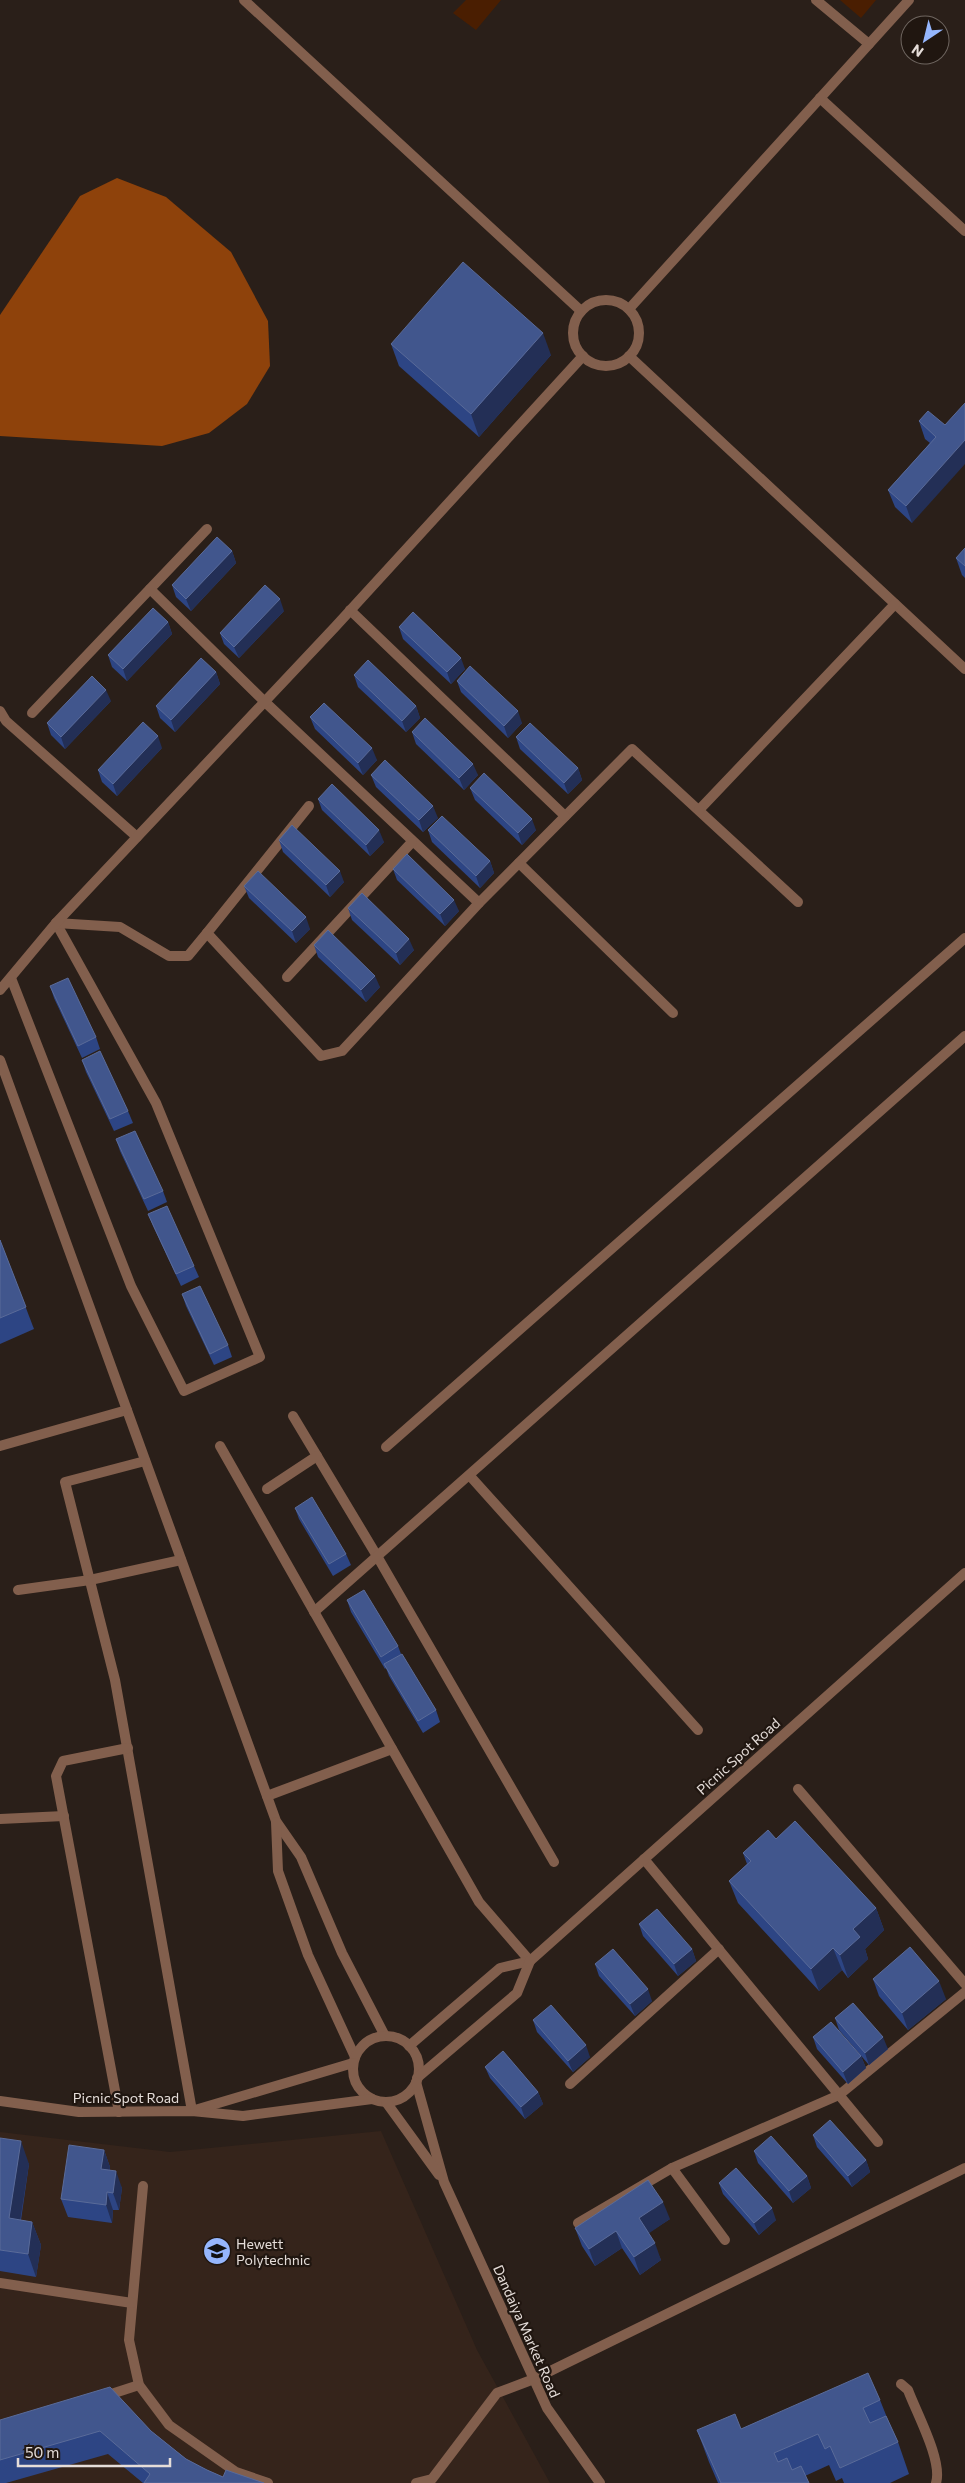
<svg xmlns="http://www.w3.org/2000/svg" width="965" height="2483" font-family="Commissioner,sans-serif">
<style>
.built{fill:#35241b}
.green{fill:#4a1e01}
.water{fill:#8e420b}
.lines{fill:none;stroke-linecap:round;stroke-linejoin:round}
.service{stroke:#825f4d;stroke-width:10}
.minor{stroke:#825f4d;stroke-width:10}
.tertiary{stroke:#825f4d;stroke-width:10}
.wall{fill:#2d4584}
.shaded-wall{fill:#232f56}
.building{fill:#41568d;stroke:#5a6b99}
.labels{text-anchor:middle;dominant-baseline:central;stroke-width:4.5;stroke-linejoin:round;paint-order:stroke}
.street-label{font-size:14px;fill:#e5ddd9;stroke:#201610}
.poi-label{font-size:14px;fill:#e5ddd9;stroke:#201610;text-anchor:start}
</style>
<rect width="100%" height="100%" fill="#2a1f19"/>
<path class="built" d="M381 2131 477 2350 550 2483H0V2132L170 2152Z"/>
<g class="green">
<path d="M406 0H501L476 30 453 13 466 0Z"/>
<path d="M840 0H876L861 18Z"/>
</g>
<path class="water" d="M117 178 166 197 231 252 268 321 270 366 247 404 209 433 162 446 0 436V315L80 196Z"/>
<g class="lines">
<g class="service">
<path d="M150 589 265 702 479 903 632 749 798 902"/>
<path d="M350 610 565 816"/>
<path d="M32 713 207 529"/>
<path d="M519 863 673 1013"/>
<path d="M287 977 412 842"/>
<path d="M11 978 131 1286 184 1391 260 1357 156 1103 56 923"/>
<path d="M293 1416 377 1556 554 1862"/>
<path d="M0 1446 127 1410"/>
<path d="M386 1447 965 938"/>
<path d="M145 1461 65 1482 115 1680 192 2111"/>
<path d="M470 1476 698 1730"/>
<path d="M18 1590 90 1580 181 1560"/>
<path d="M314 1612 965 1036"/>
<path d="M798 1789 965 1984"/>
<path d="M0 1819 64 1816"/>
<path d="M644 1859 878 2142"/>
<path d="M570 2084 719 1949"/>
<path d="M119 2112 56 1776 63 1761 128 1748"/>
<path d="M672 2168 725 2240"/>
<path d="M143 2186 129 2340 139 2385 169 2425 236 2472 268 2483"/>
<path d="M578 2223 672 2168 839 2095 965 1992"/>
<path d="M0 2283 132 2303"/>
<path d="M102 2397 139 2385"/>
<path d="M416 2483 432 2479 497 2393 534 2379"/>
</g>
<g class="minor">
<path d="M244 0 581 311"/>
<path d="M816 0 869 44"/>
<path d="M820 98 965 231"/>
<circle cx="606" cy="333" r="33"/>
<path d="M629 309 909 0"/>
<path d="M629 356 965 669"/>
<path d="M0 711 6 721 137 837"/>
<path d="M309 806 207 933 321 1056 342 1051 479 903"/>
<path d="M699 810 895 604"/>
<path d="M56 923 120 927 169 956H188L207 933"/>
<path d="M0 990 56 923 335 627 583 356"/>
<path d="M220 1446 479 1902 530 1961"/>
<path d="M267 1489 317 1456"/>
<path d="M267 1796 392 1749"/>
<path d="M534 2379 965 2168"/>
<path d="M901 2384 908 2390C916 2412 943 2461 936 2483"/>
</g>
<g class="tertiary">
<path d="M0 1060 276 1821 301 1857 342 1953 385 2036"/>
<path d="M276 1822 278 1871 308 1955 355 2057"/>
<circle cx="386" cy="2069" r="33"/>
<path d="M409 2046 500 1968 530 1961"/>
<path d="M417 2078 517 1993 530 1961 965 1573"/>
<path d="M416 2082 444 2182 547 2408 600 2483"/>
<path d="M0 2101 79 2112 192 2111 243 2116 372 2099"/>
<path d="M386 2102 439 2175"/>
<path d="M195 2110 353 2063"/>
</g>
</g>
<g class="wall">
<path d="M391 344 551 355 479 437 399 366Z"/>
<path d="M919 421 945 425 912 523 895 507 888 490 930 443 925 439Z"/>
<path d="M965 548V578L962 575 956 558Z"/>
<path d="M232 551 236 563 191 611 176 597 172 585Z"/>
<path d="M284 611 239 658 224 644 220 633Z"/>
<path d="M168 622 172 634 127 681 112 667 108 655Z"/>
<path d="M399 627 465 669 451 684 403 639Z"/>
<path d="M216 672 220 684 175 732 160 718 156 706Z"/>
<path d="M354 675 416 706 420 718 406 732 358 687Z"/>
<path d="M457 681 522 723 508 738 461 692Z"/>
<path d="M111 701 65 749 51 735 47 723Z"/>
<path d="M310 717 377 760 363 775 315 729Z"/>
<path d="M412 732 478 775 464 790 416 744Z"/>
<path d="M516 737 578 768 582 780 568 794 520 749Z"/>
<path d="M162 748 117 796 102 782 98 770Z"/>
<path d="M371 775 438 818 423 832 376 787Z"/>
<path d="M470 788 536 830 522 845 475 800Z"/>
<path d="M318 799 384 842 370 856 322 810Z"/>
<path d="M428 830 490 861 494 873 480 888 432 842Z"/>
<path d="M279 840 344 882 330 897 283 852Z"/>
<path d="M393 869 459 911 445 926 397 880Z"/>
<path d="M244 886 310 929 296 943 249 898Z"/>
<path d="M348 908 414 950 400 965 352 920Z"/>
<path d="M314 945 380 987 366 1002 318 957Z"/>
<path d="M50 986 96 1037 100 1049 82 1058 54 998Z"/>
<path d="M82 1060 128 1111 133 1123 114 1131 86 1072Z"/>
<path d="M116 1139 163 1191 167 1202 148 1211 120 1151Z"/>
<path d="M148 1214 194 1266 199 1277 181 1286 153 1226Z"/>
<path d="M0 1240 34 1329 0 1344Z"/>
<path d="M182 1294 228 1345 232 1357 214 1365 186 1306Z"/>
<path d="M295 1508 346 1554 351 1565 333 1576 299 1519Z"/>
<path d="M347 1600 398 1646 401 1654 436 1710 440 1722 423 1733 389 1676 386 1668 385 1669 351 1612Z"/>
<path d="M776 1839 876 1908 884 1930 865 1949 868 1959 848 1978 842 1970 819 1991 738 1903 729 1881 747 1864 743 1853Z"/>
<path d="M639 1924 692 1949 696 1961 678 1976 643 1936Z"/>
<path d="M595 1964 652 2001 635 2016 599 1976Z"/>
<path d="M873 1979 946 1999 908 2030 879 1996Z"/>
<path d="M835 2018 888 2049 869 2065 839 2030Z"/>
<path d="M533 2020 590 2057 573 2072 537 2032Z"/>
<path d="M813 2037 861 2056 866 2068 848 2084 817 2049Z"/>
<path d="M485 2067 538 2092 543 2104 525 2119 490 2078Z"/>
<path d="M813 2135 866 2160 870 2172 852 2187 817 2147Z"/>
<path d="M0 2138 29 2164 21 2220 32 2222 41 2245 36 2277 0 2271Z"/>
<path d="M104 2150 110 2167V2170L122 2188 119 2210H113L112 2223 68 2217 61 2199Z"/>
<path d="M754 2151 807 2176 811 2188 793 2203 758 2163Z"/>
<path d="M719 2183 776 2220 759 2235 723 2194Z"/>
<path d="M670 2219 648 2233 661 2260 640 2275 622 2248 595 2266 582 2246 575 2228Z"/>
<path d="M880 2400 888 2420 898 2442 909 2474 890 2483H844L842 2478 836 2481 829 2465 805 2476 809 2483H718L709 2462 697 2430 741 2429Z"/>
<path d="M0 2420 151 2431 186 2459 207 2470 223 2477 264 2483H143L108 2454 6 2483H0Z"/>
</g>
<g class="shaded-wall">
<path d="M543 333 551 355 479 437 471 414Z"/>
<path d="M965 440V464L912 523 906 506Z"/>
<path d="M232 551 236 563 191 611 186 599Z"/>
<path d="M280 599 284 611 239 658 234 647Z"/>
<path d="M168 622 172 634 127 681 123 669Z"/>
<path d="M461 658 465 669 451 684 447 672Z"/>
<path d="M216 672 220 684 175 732 171 720Z"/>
<path d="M106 690 111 701 65 749 61 737Z"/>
<path d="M416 706 420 718 406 732 402 721Z"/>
<path d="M518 711 522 723 508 738 504 726Z"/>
<path d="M158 736 162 748 117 796 113 784Z"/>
<path d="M372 748 377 760 363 775 358 763Z"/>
<path d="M473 764 478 775 464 790 459 778Z"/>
<path d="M578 768 582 780 568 794 564 783Z"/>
<path d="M433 806 438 818 423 832 419 820Z"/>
<path d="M532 819 536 830 522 845 518 833Z"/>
<path d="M379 830 384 842 370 856 366 845Z"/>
<path d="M490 861 494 873 480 888 476 876Z"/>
<path d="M340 871 344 882 330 897 326 885Z"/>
<path d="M454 900 459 911 445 926 440 914Z"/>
<path d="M306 917 310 929 296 943 292 931Z"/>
<path d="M409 939 414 950 400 965 396 953Z"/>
<path d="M375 976 380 987 366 1002 361 990Z"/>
<path d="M876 1908 884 1930 865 1949 868 1959 848 1978 840 1955 853 1929Z"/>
<path d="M833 1948 842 1970 819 1991 811 1969Z"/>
<path d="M692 1949 696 1961 678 1976 674 1964Z"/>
<path d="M939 1981 946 1999 908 2030 902 2013Z"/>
<path d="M648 1989 652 2001 635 2016 630 2004Z"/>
<path d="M883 2037 888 2049 869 2065 865 2053Z"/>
<path d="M586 2045 590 2057 573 2072 568 2061Z"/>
<path d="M861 2056 866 2068 848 2084 843 2072Z"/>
<path d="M538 2092 543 2104 525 2119 521 2107Z"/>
<path d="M21 2141 29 2164 17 2241 9 2218Z"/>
<path d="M104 2150 110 2167 108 2186 101 2169Z"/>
<path d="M866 2160 870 2172 852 2187 848 2176Z"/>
<path d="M116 2171 122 2188 119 2210 113 2193Z"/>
<path d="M807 2176 811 2188 793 2203 789 2191Z"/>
<path d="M107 2192 113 2210 112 2223 106 2205Z"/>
<path d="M663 2202 670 2219 645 2236 639 2218Z"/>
<path d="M772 2208 776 2220 759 2235 754 2223Z"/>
<path d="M32 2222 41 2245 36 2277 28 2254Z"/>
<path d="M616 2231 622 2248 595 2266 589 2249Z"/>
<path d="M655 2243 661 2260 640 2275 634 2257Z"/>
</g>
<g class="building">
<path d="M463 262 543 333 471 414 391 344Z"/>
<path d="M965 403V440L906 506 888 490 936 437 919 421 928 411 945 425Z"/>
<path d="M217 537 232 551 186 599 172 585Z"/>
<path d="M965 548V566L956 558Z"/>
<path d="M265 585 280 599 234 647 220 633Z"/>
<path d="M153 608 168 622 123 669 108 655Z"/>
<path d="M413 612 461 658 447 672 399 627Z"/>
<path d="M201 658 216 672 171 720 156 706Z"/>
<path d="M368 660 416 706 402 721 354 675Z"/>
<path d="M470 666 518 711 504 726 457 681Z"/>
<path d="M92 676 106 690 61 737 47 723Z"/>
<path d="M324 703 372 748 358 763 310 717Z"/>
<path d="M425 718 473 764 459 778 412 732Z"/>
<path d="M143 722 158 736 113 784 98 770Z"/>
<path d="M530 723 578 768 564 783 516 737Z"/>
<path d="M385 760 433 806 419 820 371 775Z"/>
<path d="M484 773 532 819 518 833 470 788Z"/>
<path d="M332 784 379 830 366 845 318 799Z"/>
<path d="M442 816 490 861 476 876 428 830Z"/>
<path d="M292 825 340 871 326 885 279 840Z"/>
<path d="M407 854 454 900 440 914 393 869Z"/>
<path d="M258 871 306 917 292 931 244 886Z"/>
<path d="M362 893 409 939 396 953 348 908Z"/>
<path d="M328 930 375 976 361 990 314 945Z"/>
<path d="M68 978 96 1037 78 1046 50 986Z"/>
<path d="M100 1051 128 1111 110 1119 82 1060Z"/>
<path d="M135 1131 163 1191 144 1199 116 1139Z"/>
<path d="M167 1206 194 1266 176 1274 148 1214Z"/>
<path d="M0 1240 26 1307 0 1318Z"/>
<path d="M200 1286 228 1345 210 1354 182 1294Z"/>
<path d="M312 1497 346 1554 329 1564 295 1508Z"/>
<path d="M364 1590 398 1646 381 1657 347 1600Z"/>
<path d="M402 1654 436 1710 418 1721 384 1664Z"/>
<path d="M795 1821 876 1908 853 1929 860 1937 840 1955 833 1948 811 1969 729 1881 751 1861 743 1853 768 1830 776 1839Z"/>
<path d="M657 1909 692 1949 674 1964 639 1924Z"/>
<path d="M910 1947 939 1981 902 2013 873 1979Z"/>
<path d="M613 1949 648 1989 630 2004 595 1964Z"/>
<path d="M853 2003 883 2037 865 2053 835 2018Z"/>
<path d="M551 2005 586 2045 568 2061 533 2020Z"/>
<path d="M831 2022 861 2056 843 2072 813 2037Z"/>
<path d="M503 2051 538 2092 521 2107 485 2067Z"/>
<path d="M830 2120 866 2160 848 2176 813 2135Z"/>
<path d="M771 2136 807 2176 789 2191 754 2151Z"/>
<path d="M0 2138 21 2141 9 2218 32 2222 28 2254 0 2250Z"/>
<path d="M69 2145 104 2150 101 2169 116 2171 113 2193 107 2192 106 2205 61 2199Z"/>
<path d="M736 2168 772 2208 754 2223 719 2183Z"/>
<path d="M648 2180 663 2202 639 2218 655 2243 634 2257 616 2231 589 2249 575 2228Z"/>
<path d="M868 2373 880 2400 863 2408 870 2423 886 2416 898 2442 840 2468 830 2446 825 2449 818 2434 774 2453 778 2462 787 2458 792 2470 801 2466 809 2483H721L697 2430 735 2414 741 2429Z"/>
<path d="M110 2387 151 2431 186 2459 207 2470 223 2477 226 2470 264 2483H144L150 2474 100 2431 0 2460V2420Z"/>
</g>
<defs>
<g id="university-disc" transform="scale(1.4375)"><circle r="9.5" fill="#95b6fd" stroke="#201610"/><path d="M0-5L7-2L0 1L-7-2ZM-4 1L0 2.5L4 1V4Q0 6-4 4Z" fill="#111"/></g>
</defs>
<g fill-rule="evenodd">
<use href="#university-disc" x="217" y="2251"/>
</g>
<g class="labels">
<g class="street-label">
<text transform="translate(738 1756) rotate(-42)">Picnic Spot Road</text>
<text x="126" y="2097">Picnic Spot Road</text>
<text transform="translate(527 2331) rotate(66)">Dandaiya Market Road</text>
</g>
<g class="poi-label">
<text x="236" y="2243">Hewett<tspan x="236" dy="16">Polytechnic</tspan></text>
</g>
</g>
<g transform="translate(925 40) rotate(215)"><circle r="24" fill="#201610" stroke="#6f6660"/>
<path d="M0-4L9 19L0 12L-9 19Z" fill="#95b6fd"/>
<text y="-8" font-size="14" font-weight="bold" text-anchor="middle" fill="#e5ddd9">N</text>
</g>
<path d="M18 2458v8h152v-8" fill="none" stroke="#e5ddd9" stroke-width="2.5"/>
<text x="25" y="2458" font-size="15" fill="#e5ddd9" stroke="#201610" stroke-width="4" paint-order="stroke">50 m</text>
</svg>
